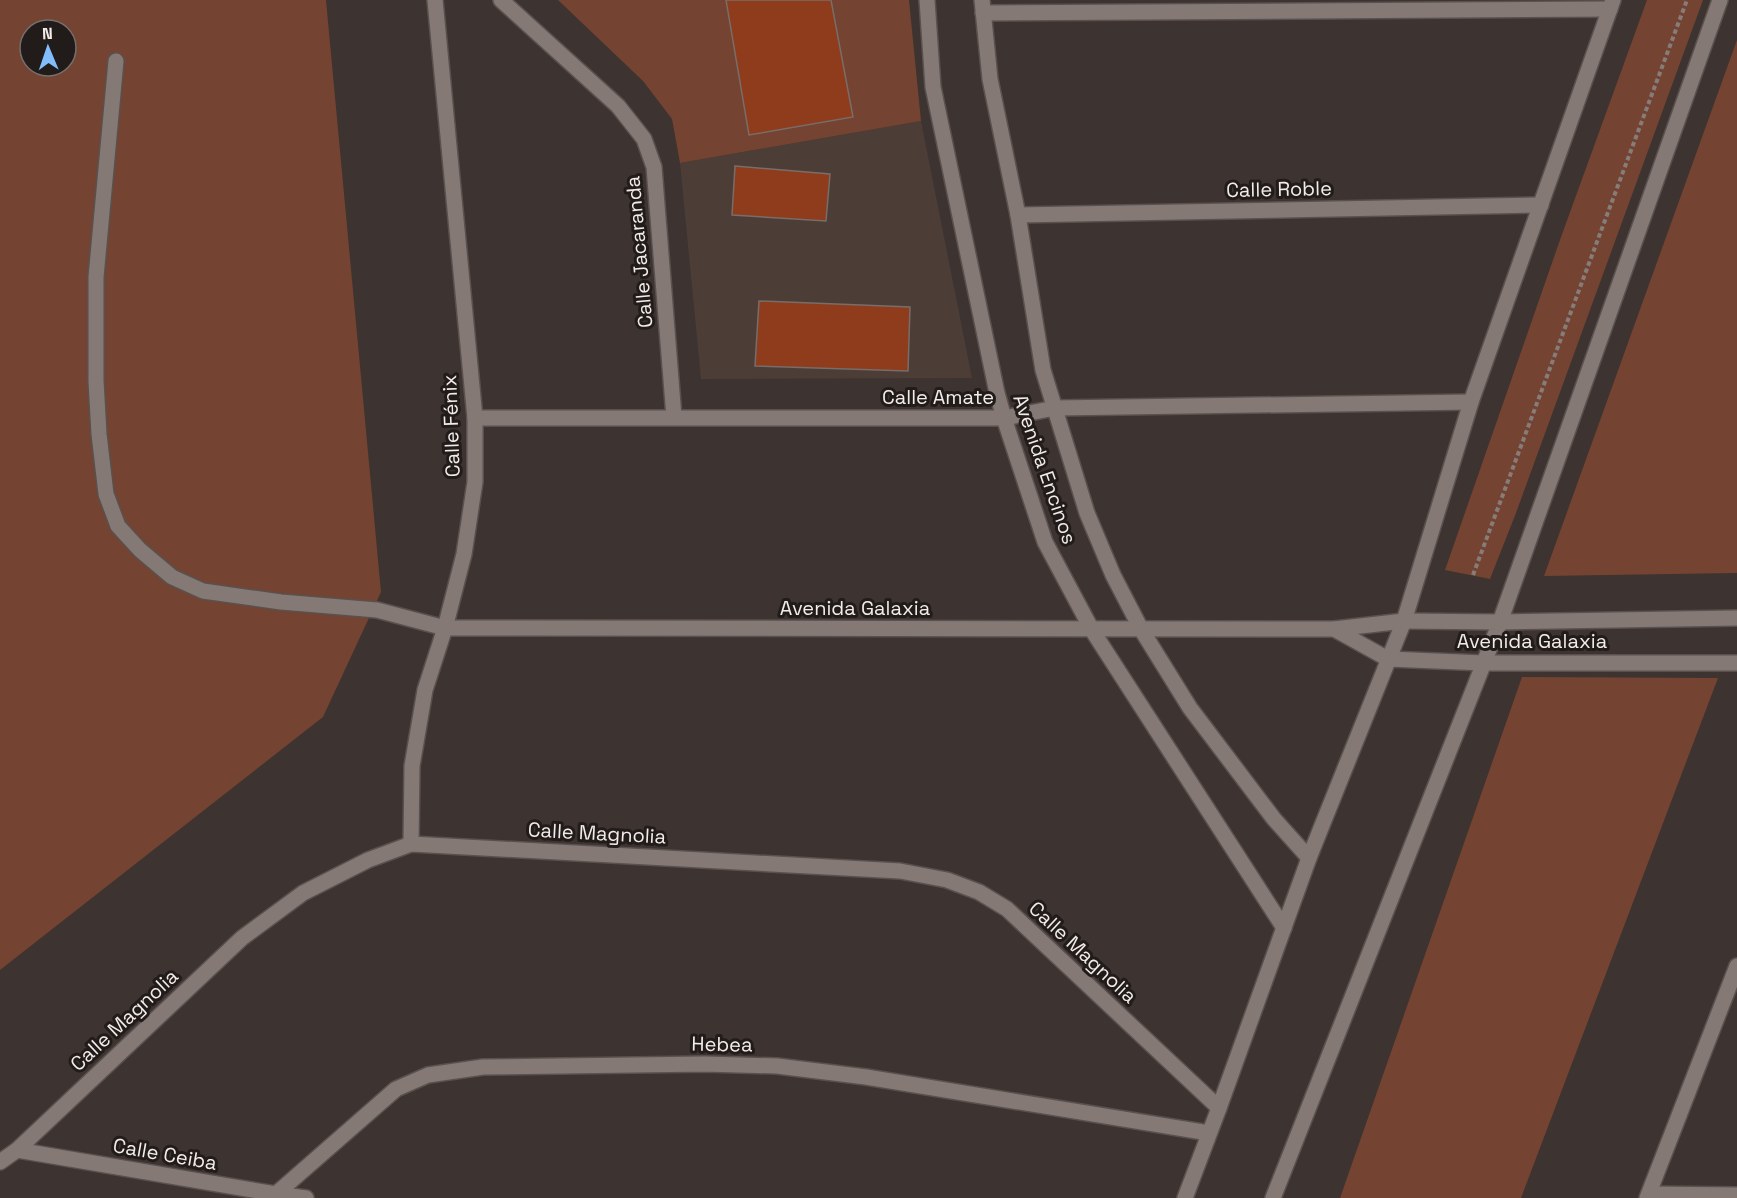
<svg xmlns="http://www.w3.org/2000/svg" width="1737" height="1198" font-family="'Space Grotesk',sans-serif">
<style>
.built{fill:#4c3d37}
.green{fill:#744331;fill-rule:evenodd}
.building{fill:#8e3c1c;stroke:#786d69;stroke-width:1.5}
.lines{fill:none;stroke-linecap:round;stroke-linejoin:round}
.service-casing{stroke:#5a514e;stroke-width:18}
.minor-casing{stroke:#5a514e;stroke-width:18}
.tertiary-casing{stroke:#5a514e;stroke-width:18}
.path{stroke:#867d7a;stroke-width:4;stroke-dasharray:4.5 3;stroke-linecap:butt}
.service{stroke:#847975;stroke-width:15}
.minor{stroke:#847975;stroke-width:15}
.tertiary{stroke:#847975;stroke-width:15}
.labels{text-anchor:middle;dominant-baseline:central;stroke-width:6;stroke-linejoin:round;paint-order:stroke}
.street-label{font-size:20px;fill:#f2ebe9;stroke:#211c1a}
</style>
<rect width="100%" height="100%" fill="#3d3330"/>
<path class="built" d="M921 121 972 378 701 379 680 163Z"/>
<g class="green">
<path d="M0 0H326L381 592 323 717 0 970ZM30 30H66V66H30Z"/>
<path d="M558 0H909L921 121 680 163 672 119 643 81Z"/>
<path d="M1647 0H1703L1516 513 1490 579 1445 570 1561 237Z"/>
<path d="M1737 40V573L1544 576Z"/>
<path d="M1522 677 1718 678 1521 1198H1340Z"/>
</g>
<g class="building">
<path d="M726 0H831L853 117 749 135Z"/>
<path d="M735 166 830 174 826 221 732 215Z"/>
<path d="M759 301 910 307 908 371 755 366Z"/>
</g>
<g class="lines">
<g class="service-casing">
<path id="service" d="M116 61 96 277V381L99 434 106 494 118 526 140 550 172 577 203 591 281 602 377 610 445 628"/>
</g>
<g class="minor-casing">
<g id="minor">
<path d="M501 0 618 106 644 139 654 167 674 417"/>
<path d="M1720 0 1500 622 1737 618"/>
<path d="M983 13 1610 9"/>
<path d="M1018 215 1541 205"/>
<path d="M475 418H1004L1055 408 1471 402"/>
<path d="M445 628 1334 629 1404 621"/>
<path d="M1334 629 1388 659 1484 663H1737"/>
<path d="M411 844 412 766 425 690 445 628 464 554 475 482V418L435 0"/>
<path d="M17 1150 276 1194 306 1198"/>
<path d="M0 1162 17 1150 242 938 303 893 368 860 411 844 900 871 947 880 979 892 1007 909 1219 1108"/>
<path d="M1649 1194 1737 1195"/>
<path d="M274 1198 276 1194 396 1089 428 1075 483 1067 705 1064 777 1066 866 1077 1209 1133"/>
<path d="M1647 1198 1737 966"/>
</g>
</g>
<g class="tertiary-casing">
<g id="tertiary">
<path d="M927 0 933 87 997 393 1004 418 1045 542 1092 630 1284 928"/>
<path d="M982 0 990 79 1018 215 1043 370 1087 513 1113 575 1141 629 1190 708 1274 819 1309 858"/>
<path d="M1185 1198 1219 1108 1309 858 1404 621 1471 402 1613 0"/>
<path d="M1273 1198 1500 622 1404 621"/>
</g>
</g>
<path class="path" d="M1473 575 1687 0"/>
<use href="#service" class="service"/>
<use href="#minor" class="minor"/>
<use href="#tertiary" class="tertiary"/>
</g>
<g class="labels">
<g class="street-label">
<text transform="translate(1279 189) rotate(-1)">Calle Roble</text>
<text transform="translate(639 252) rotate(-95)">Calle Jacaranda</text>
<text x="938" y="397">Calle Amate</text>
<text transform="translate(451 426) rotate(-92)">Calle Fénix</text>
<text transform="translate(1045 469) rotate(71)">Avenida Encinos</text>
<text x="855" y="608">Avenida Galaxia</text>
<text x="1532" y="641">Avenida Galaxia</text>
<text transform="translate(597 833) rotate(3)">Calle Magnolia</text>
<text transform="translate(1083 952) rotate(43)">Calle Magnolia</text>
<text transform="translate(124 1020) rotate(-43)">Calle Magnolia</text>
<text transform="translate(722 1044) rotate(1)">Hebea</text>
<text transform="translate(165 1154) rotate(10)">Calle Ceiba</text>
</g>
</g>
<g transform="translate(48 48) rotate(358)"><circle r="28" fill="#211c1a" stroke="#756f6d" stroke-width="1.5"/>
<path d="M0-4.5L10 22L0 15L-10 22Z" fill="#82bcfa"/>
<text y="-9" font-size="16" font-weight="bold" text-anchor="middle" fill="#f2ebe9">N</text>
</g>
</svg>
